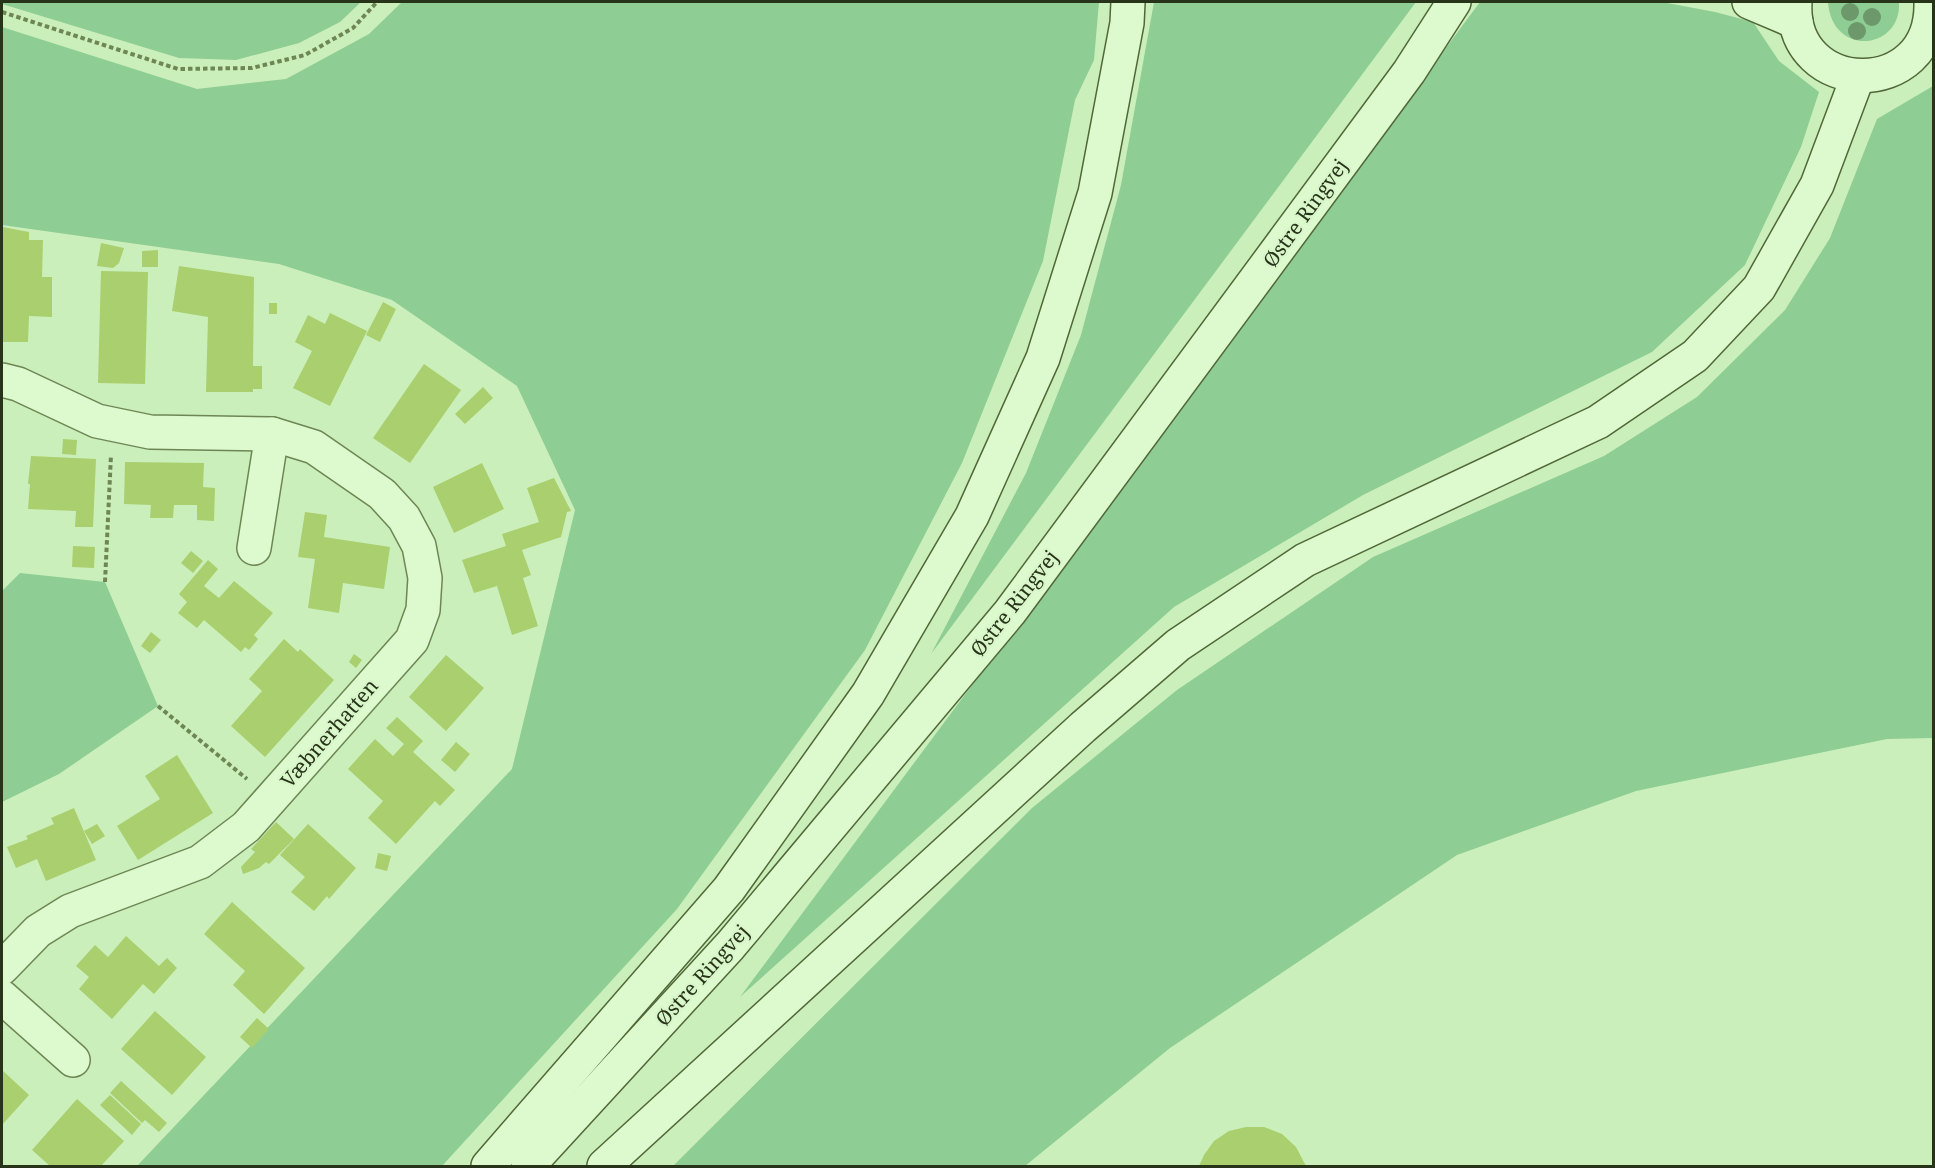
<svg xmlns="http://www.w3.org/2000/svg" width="1935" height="1168" font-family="'Noto Serif',serif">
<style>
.green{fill:#8ecd94}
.building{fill:#a9cf6e}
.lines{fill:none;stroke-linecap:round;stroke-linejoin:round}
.street-casing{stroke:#6d8654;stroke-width:36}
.secondary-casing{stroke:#516738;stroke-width:36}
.path{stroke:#6d8654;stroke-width:4;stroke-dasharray:4.5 3;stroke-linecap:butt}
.street{stroke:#dcfacd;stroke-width:33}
.secondary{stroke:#dcfacd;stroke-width:33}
.tree{fill:#6d986b}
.labels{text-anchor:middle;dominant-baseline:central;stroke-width:4.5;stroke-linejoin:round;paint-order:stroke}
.street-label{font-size:20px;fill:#28341a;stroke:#d8f6ca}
</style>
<rect width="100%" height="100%" fill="#cbefba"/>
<g class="green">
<path d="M2 2H361L340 22 299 43 236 60 179 58 2 4Z"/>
<path d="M402 2H1099L1094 60 1075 100 1043 261 962 463 865 650 677 909 442 1166H137L512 769 575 510 517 386 392 300 279 264 2 225V27L197 89 286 79 369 34Z"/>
<path d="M1154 2H1416L931 654 1026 473 1081 335 1121 185Z"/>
<path d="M1480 2H1662L1715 12 1753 22 1779 61 1819 92 1801 147 1745 265 1652 352 1363 495 1174 607 740 997Z"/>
<path d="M1828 2H1899C1902 50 1832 58 1828 2Z"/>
<path d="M1933 86V738L1887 739 1636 791 1457 855 1170 1048 1025 1166H673L1032 808 1177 690 1373 557 1604 456 1697 397 1785 310 1830 238 1877 119Z"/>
<path d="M20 573 105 582 158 706 59 774 2 802V591Z"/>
</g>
<g class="building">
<path d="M3 227 29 232V240H43L42 277H52V317L29 316 28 342H2V240H3Z"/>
<path d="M101 243 124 248 119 263 113 268 97 266Z"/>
<path d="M158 250V267H142V251Z"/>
<path d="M179 266 254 277 253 366H262V389H253V392H206L208 317 172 311Z"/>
<path d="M101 271 148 272 145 384 98 383Z"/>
<path d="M383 302 396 309 380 342 366 335Z"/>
<rect x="269" y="303" width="8" height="11"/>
<path d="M330 313 367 331 330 406 293 388 312 351 295 342 308 315 325 324Z"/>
<path d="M424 364 461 390 410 463 373 438Z"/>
<path d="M483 387 493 398 465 424 455 414Z"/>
<path d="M63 439 77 440 76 455 62 454Z"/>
<path d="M31 456 96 459 93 527H75L76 511 28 509 30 484H28Z"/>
<path d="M125 462 204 463 203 487 215 488 214 521 197 520V505H174L173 518H150L151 505 124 504Z"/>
<path d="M482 463 504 509 454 533 433 487Z"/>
<path d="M554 478 571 511 567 512 561 537 522 550 531 575 523 578 538 626 512 635 497 586 474 593 462 560 506 546 502 534 539 522 527 488Z"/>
<path d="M305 512 327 515 324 537 390 547 384 589 343 583 339 613 308 608 315 559 298 557Z"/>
<path d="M73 546 95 547 94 568 72 567Z"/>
<path d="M191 551 203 561 193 573 181 563Z"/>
<path d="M208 560 218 569 204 586 219 598 234 581 273 613 254 635 258 639 249 650 245 647 241 652 204 620 197 628 178 613 187 602 179 594Z"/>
<path d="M151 632 161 640 150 653 141 646Z"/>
<path d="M284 639 298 652 300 649 334 680 265 757 231 726 262 691 249 679Z"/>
<path d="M354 654 362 660 356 668 349 662Z"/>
<path d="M446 655 484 688 446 731 409 697Z"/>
<path d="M397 717 423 741 413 752 455 790 440 806 435 801 396 844 368 818 383 801 348 769 375 739 393 756 404 744 386 728Z"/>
<path d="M456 742 470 754 455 772 441 760Z"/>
<path d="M177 755 213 813 138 860 117 826 160 799 145 776Z"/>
<path d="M74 808 96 860 46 881 37 859 16 868 7 847 28 839 26 836 54 824 51 818Z"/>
<path d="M276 822 294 839 269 864 266 862 259 868 243 874 241 867 255 852 251 849Z"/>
<path d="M97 824 105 836 92 844 84 831Z"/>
<path d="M308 824 356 868 329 899 327 896 314 911 291 892 305 877 280 855Z"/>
<path d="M378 853 391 856 387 871 375 868Z"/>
<path d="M232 902 305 968 264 1014 233 985 245 971 204 934Z"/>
<path d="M126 936 159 966 167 958 177 968 154 994 143 984 112 1019 79 989 89 977 76 966 95 945 108 957Z"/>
<path d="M155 1011 206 1057 172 1095 121 1049Z"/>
<path d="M257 1018 269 1029 252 1048 240 1037Z"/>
<path d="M2 1070 29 1095 2 1125Z"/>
<path d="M121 1081 167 1123 159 1132 145 1120 142 1123 110 1093Z"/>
<path d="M110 1095 141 1124 132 1135 100 1105Z"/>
<path d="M77 1099 124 1141 101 1166H50L32 1150Z"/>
<path d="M1246 1127H1264L1282 1134 1296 1147 1306 1166H1199L1204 1155 1214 1141 1229 1131Z"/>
</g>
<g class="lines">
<g class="street-casing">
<g id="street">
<path d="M2 380 18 384 97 421 150 432 272 434 314 447 382 494 404 518 419 546 425 578 423 610 412 640 246 827 200 862 70 911 38 931 2 968"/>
<path d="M254 548 272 434"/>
<path d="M2 997 73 1060"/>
</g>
</g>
<g class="secondary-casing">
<g id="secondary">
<path d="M1749 2 1796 22"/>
<path d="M1795 2C1789 98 1934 102 1931 2"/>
<path d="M488 1166 729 889 868 694 972 516 1043 358 1095 193 1127 23 1128 2"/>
<path d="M528 1166 730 946 1010 612 1409 72 1454 2"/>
<path d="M604 1166 1083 727 1178 645 1305 560 1598 422 1695 356 1759 288 1817 185 1858 76"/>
</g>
</g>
<g class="path">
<path d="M2 12 178 69 252 68 305 55 353 28 377 2"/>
<path d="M105 582 111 455"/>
<path d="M158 706 247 779"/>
</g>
<use href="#street" class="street"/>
<use href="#secondary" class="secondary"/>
</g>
<g class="tree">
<circle cx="1850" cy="12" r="9"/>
<circle cx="1872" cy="17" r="9"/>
<circle cx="1857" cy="31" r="9"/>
</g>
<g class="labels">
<g class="street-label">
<text transform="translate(1305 213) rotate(-54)">Østre Ringvej</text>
<text transform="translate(1014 603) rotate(-52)">Østre Ringvej</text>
<text transform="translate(329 733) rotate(-49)">Væbnerhatten</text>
<text transform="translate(702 975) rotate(-48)">Østre Ringvej</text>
</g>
</g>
<rect width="1935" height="1168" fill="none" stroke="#28341a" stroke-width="6"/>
</svg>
